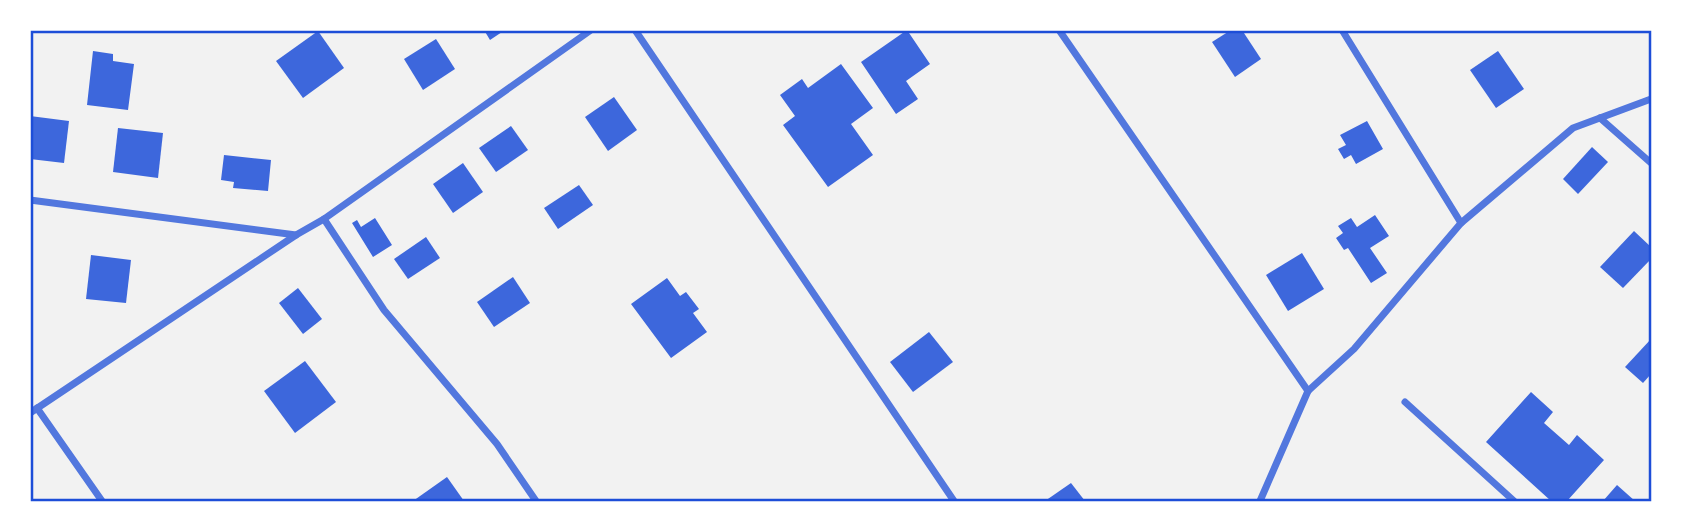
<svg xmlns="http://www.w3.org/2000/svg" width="1681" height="531" font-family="Karla,sans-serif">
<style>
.building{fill:#3d67dc}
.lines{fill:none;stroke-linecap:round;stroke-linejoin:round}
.minor{stroke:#5277de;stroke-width:7}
.neatline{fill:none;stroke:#1d4ed8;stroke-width:2.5}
</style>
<rect width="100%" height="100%" fill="#f2f2f2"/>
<g class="building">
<path d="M484 30H505L490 40Z"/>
<path d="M907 30 930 64 906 81 918 99 896 114 861 62Z"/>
<path d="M1231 30H1242L1261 59 1235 77 1212 42Z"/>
<path d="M318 31 344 68 303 98 276 61Z"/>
<path d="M436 39 455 69 423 90 404 59Z"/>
<path d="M93 51 113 54V61L134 64 128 110 87 105Z"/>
<path d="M1498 51 1524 89 1496 108 1470 70Z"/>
<path d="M841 64 873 108 851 124 873 155 828 187 783 125 795 116 780 95 802 79 808 88Z"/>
<path d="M614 97 637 130 608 151 585 117Z"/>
<path d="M30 116 69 121 64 163 30 159Z"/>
<path d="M1367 121 1383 149 1356 164 1351 155 1344 159 1338 149 1346 145 1340 135Z"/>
<path d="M511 126 528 150 496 172 479 148Z"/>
<path d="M118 128 163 133 158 178 113 172Z"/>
<path d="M1592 147 1608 162 1578 194 1563 179Z"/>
<path d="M224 155 271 160 268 191 233 188 234 182 221 180Z"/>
<path d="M463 163 483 192 453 213 433 184Z"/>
<path d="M579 185 593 205 558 229 544 208Z"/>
<path d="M1375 215 1389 236 1370 248 1387 273 1371 283 1348 248 1344 250 1336 238 1343 233 1338 226 1351 218 1357 227Z"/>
<path d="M375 218 392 245 373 257 352 223 357 220 361 227Z"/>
<path d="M1634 231 1651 247V259L1623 288 1600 267Z"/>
<path d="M426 237 440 258 408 279 394 259Z"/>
<path d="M1302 253 1324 289 1288 311 1266 275Z"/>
<path d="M91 255 131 260 126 303 86 299Z"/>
<path d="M513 277 530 303 494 327 477 302Z"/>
<path d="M667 278 680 296 686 292 699 309 693 313 707 332 671 358 631 304Z"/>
<path d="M298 288 322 319 303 334 279 303Z"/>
<path d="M929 332 953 362 913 392 890 362Z"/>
<path d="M1651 339V374L1643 383 1625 367Z"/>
<path d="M305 361 336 402 295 433 264 391Z"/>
<path d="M1531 392 1553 412 1544 423 1569 445 1577 435 1604 460 1567 501H1551L1486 442Z"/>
<path d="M447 477 464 501H413Z"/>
<path d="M1071 483 1085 501H1045Z"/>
<path d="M1617 485 1635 501H1603Z"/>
</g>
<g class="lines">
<g class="minor">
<path d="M635 30 954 501"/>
<path d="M1059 30 1308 391"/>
<path d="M1342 30 1461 223"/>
<path d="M1600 118 1651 163"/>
<path d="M30 200 296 235"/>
<path d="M324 219 384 310 497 444 536 501"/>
<path d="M1405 402 1514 501"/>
<path d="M37 408 102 501"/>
<path d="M30 413 296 235 324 219 591 30"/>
<path d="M1260 501 1308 391 1354 349 1461 223 1573 128 1651 99"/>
</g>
</g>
<rect width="1681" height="531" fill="none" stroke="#ffffff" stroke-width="63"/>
<rect x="32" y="32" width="1618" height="468" class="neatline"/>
</svg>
